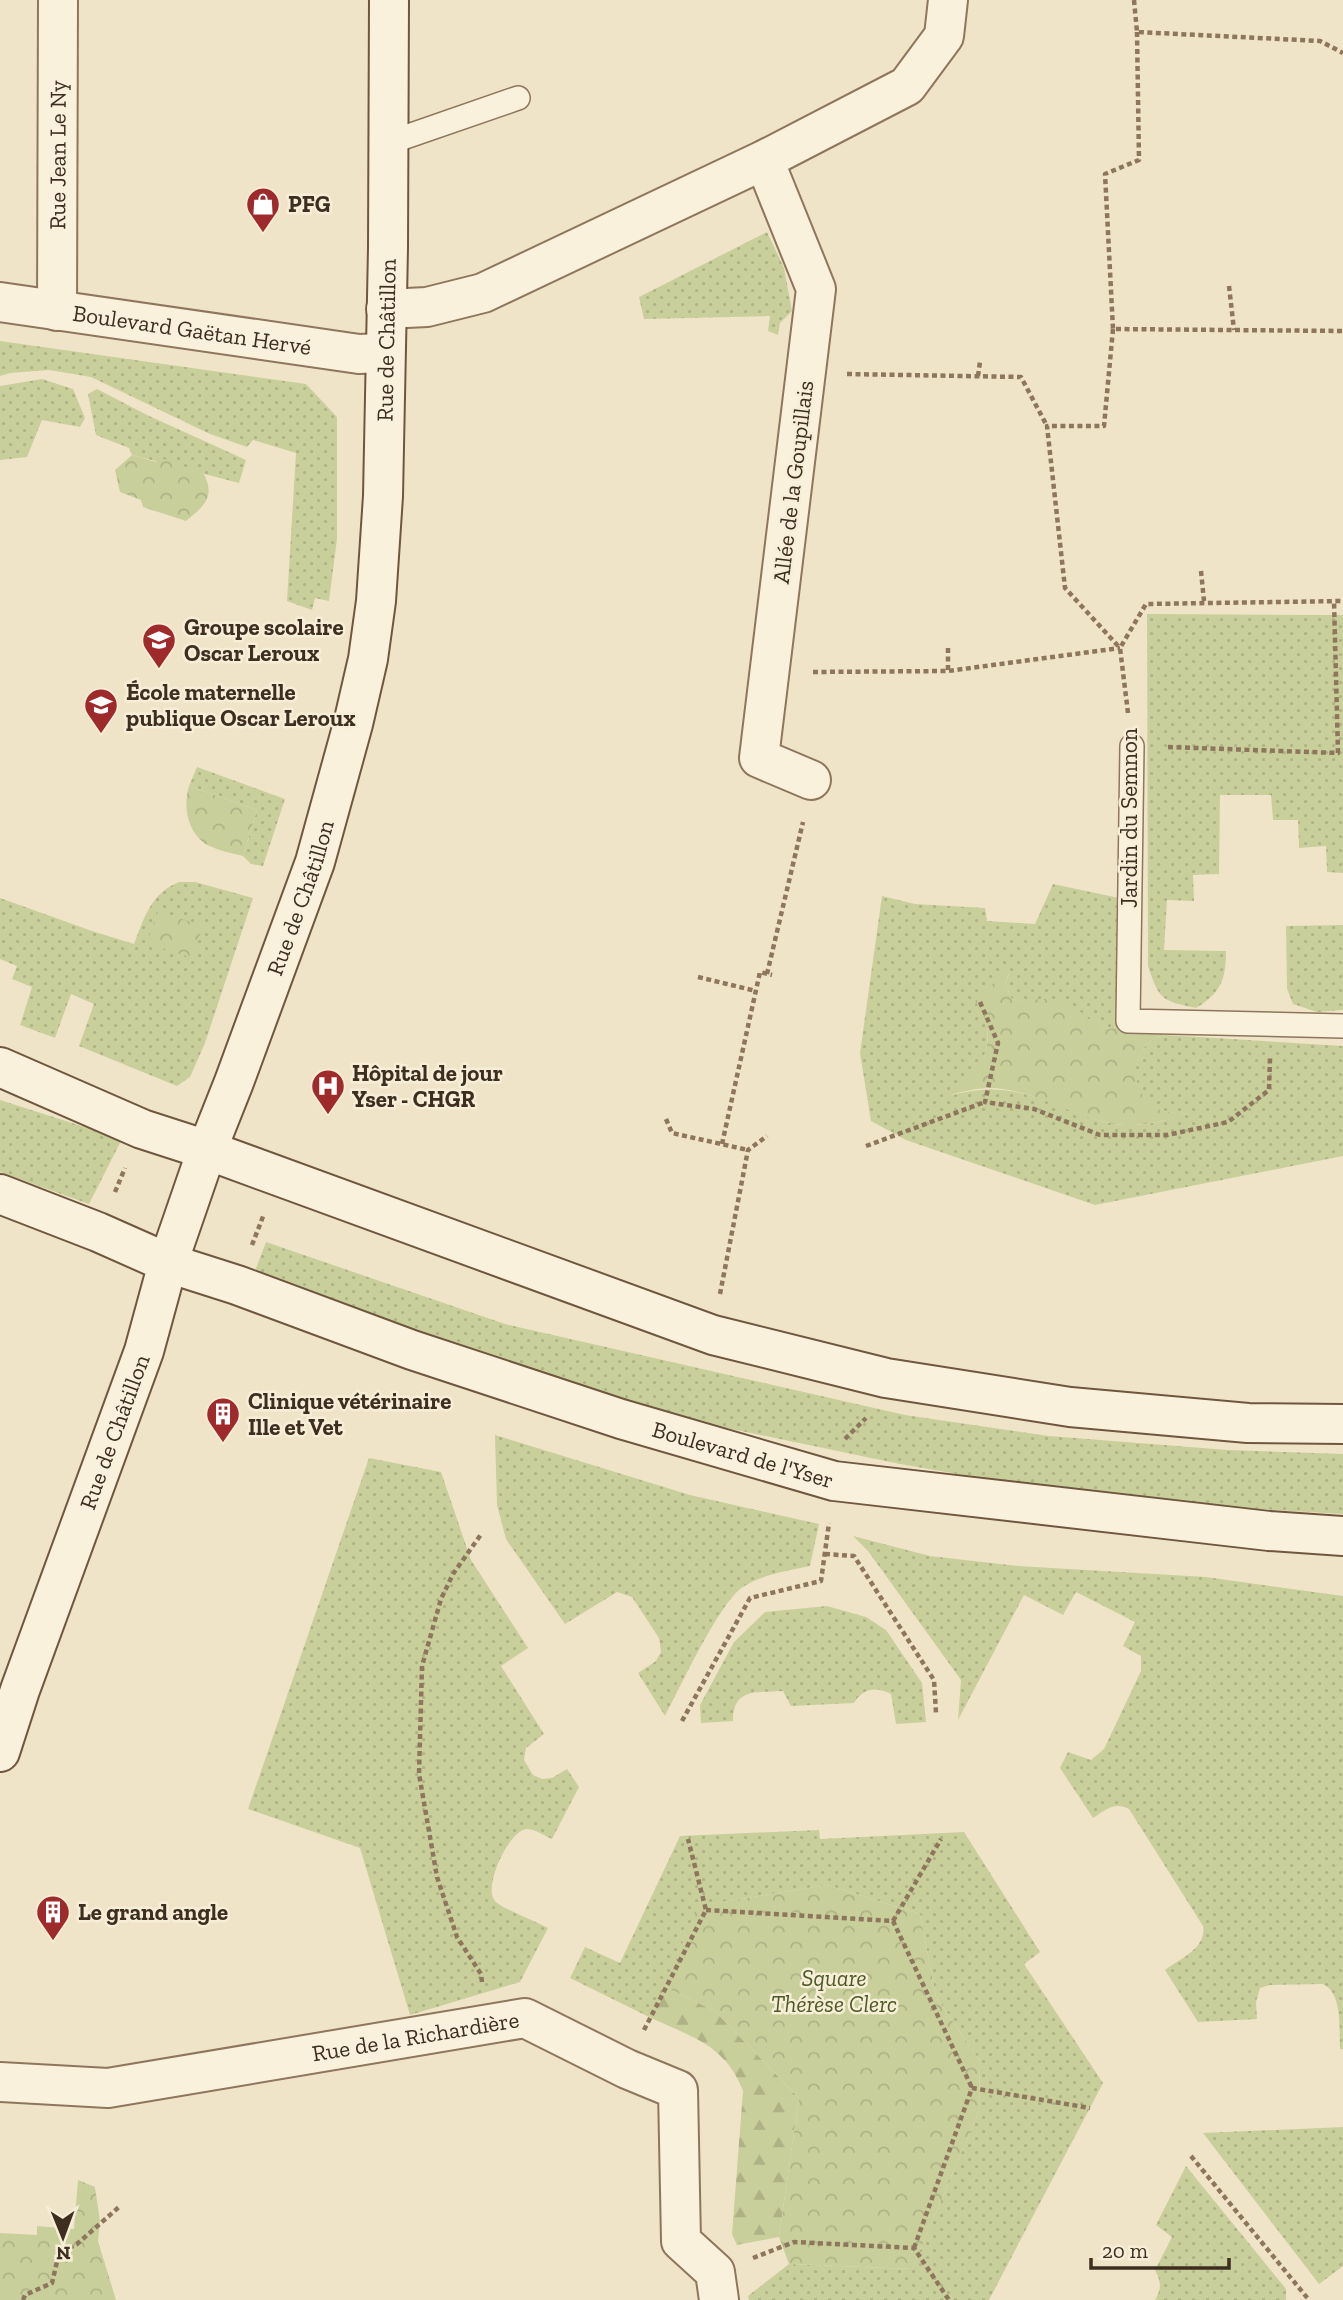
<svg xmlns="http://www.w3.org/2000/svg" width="1343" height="2300" font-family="'Zilla Slab',serif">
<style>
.grass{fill:url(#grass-dots)}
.forest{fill:url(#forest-firs)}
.park{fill:url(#park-crowns)}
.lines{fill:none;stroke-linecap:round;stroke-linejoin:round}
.lane-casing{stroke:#8d765c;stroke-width:26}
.street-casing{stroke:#8d765c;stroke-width:42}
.secondary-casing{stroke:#6f573f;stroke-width:42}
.path{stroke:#8d765c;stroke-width:4.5;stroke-dasharray:5 3.5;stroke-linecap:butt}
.lane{stroke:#faf1dc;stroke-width:23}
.street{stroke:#faf1dc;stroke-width:38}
.secondary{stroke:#faf1dc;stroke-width:38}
.labels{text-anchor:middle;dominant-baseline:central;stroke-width:5;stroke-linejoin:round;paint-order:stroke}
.street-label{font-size:23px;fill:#3d2e20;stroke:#f7eed8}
.poi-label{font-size:23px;font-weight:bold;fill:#3d2e20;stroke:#f7eed8;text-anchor:start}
.park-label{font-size:23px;font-style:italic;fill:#4d5a26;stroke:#f7eed8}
</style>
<defs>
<pattern id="grass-dots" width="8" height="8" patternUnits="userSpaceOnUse" patternTransform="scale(1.75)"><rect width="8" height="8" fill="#c9cf9b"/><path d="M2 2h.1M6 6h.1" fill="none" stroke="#aeb285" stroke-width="1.8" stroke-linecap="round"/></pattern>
<pattern id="forest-firs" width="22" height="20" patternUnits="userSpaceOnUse" patternTransform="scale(1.75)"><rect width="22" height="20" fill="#c9cf9b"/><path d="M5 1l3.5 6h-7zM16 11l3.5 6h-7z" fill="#aeb285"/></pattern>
<pattern id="park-crowns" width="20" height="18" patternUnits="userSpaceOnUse" patternTransform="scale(1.75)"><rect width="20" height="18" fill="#c9cf9b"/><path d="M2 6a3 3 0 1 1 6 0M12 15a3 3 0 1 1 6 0" fill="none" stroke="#aeb285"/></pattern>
</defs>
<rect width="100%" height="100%" fill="#f0e4c8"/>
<g class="grass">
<path d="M767 232 784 268 792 311 780 323 778 335 768 331 770 316 644 319 639 297Z"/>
<path d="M0 341 306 384 337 417V539L329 601 315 598 312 610 287 601 296 453 253 440 247 447 210 434 91 377 49 370 10 373 0 376Z"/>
<path d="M42 379 73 389 85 418 80 427 42 420 27 457 0 460V386Z"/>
<path d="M97 389 147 415 246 460 239 483 132 455 129 448 96 435 88 394Z"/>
<path d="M1147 614 1343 615V873L1327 872 1326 846 1299 848 1298 820H1273L1271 795H1220L1219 874 1193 875 1194 901 1167 900 1164 950 1226 951C1226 979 1221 993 1196 1008 1161 1001 1159 999 1148 966Z"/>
<path d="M197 767 285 799 263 866 251 864 243 856 257 810 189 786Z"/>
<path d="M179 882H195L253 898 205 1043 190 1077 177 1086 79 1046 94 1004 71 994 55 1038 20 1025 32 987 12 979 17 966 0 959V898L92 931 134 944C144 918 151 893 179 882Z"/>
<path d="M1053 884 1119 898 1121 1021 1114 1028 1104 1029 1046 999 1025 1002 1012 999 1005 984 1010 971 985 1015C994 1055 979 1070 952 1095 1003 1082 1029 1094 1076 1112 1092 1119 1110 1125 1128 1125 1148 1126 1171 1119 1191 1113 1182 1113 1172 1114 1163 1111 1126 1100 1126 1042 1166 1035L1343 1046V1156L1095 1205 906 1140 871 1121 860 1053 882 896 915 904 985 908 987 921 1035 924Z"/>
<path d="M1343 925V1010L1317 1012 1293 1004 1287 989 1286 926Z"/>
<path d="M0 1100 122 1139 89 1204 0 1172Z"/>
<path d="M266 1242 505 1324 905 1415 1049 1436 1228 1450 1343 1454V1514L1224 1507 1133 1498 969 1476 900 1464 669 1416 483 1358 255 1271Z"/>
<path d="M495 1435 690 1495 819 1524 810 1566C787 1571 763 1574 743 1587 720 1601 680 1688 665 1716L638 1673 656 1661 661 1652 659 1638 632 1597 617 1592 565 1624 506 1539 497 1505Z"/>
<path d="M369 1458 441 1472 471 1560 528 1648 501 1666 544 1734 526 1748 524 1760 533 1775 542 1779 552 1778 567 1769 579 1787 552 1839C545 1836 535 1829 527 1829 510 1829 482 1887 495 1901 501 1908 537 1922 548 1928L520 1982 410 2015 360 1848 248 1809Z"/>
<path d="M853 1536 930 1556 1018 1566 1206 1577 1343 1596V2049H1340C1339 2029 1343 1994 1323 1984L1270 1985 1260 1988 1256 2002 1257 2019 1198 2022 1165 1970C1180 1959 1207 1948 1203 1926L1129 1809C1115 1801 1105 1810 1093 1818L1060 1768 1068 1752 1091 1760 1104 1749 1141 1671V1656L1123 1646 1135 1622 1076 1592 1063 1615 1024 1595 958 1720 961 1680 868 1551Z"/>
<path d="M827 1606 866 1617 886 1630 922 1683 926 1722 896 1724 891 1694C876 1686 863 1688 854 1703L791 1706 783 1691C757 1693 733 1687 733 1721L701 1723 700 1705 734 1642 765 1612Z"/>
<path d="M819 1830 820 1839 964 1832 1040 1952 1024 1964 1103 2083 989 2300H749L748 2296 789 2264 912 2269 979 2111 980 2061 936 1997 920 1914 827 1885 698 1906 665 1987 649 2017 570 1978 585 1947 620 1963 680 1836Z"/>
<path d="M1343 2127V2266L1319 2284 1203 2133Z"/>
<path d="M1186 2166 1286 2289V2300H1155C1162 2288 1161 2282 1155 2270L1172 2237 1156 2225Z"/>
</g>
<path class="forest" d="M665 1987 715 2011 799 2098 779 2237 737 2245 732 2234 743 2091C725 2044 691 2037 649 2017Z"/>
<g class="park">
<path d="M132 455 156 462 161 458 204 474C216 498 203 507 186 521L143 507 141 500 120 492 115 470Z"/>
<path d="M189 786 257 810 243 856C231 853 215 850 204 843 187 830 183 805 189 786Z"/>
<path d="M158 911 203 926 192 958 147 943Z"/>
<path d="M1010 970 1005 984 1012 999C1024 1003 1033 999 1045 999 1076 1000 1081 1016 1104 1029L1114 1028 1121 1021 1155 1030 1166 1035C1127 1042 1126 1098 1163 1111 1172 1114 1185 1113 1195 1113 1173 1118 1149 1126 1126 1125 1083 1123 1045 1094 1002 1089 984 1086 967 1091 949 1095 983 1071 1002 1039 975 1001L1003 974Z"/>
<path d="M827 1885 920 1914 936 1997 980 2061 979 2111 912 2269 789 2264 779 2237 799 2098 715 2011 665 1987 697 1906Z"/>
<path d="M78 2180 95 2187 100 2221 98 2241 116 2300H0V2233L37 2235V2226L74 2229Z"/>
</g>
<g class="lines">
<g class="lane-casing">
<g id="lane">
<path d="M388 143 518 98"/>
<path d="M1132 746 1128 1021 1343 1026"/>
</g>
</g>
<g class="street-casing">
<g id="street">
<path d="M764 160 816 289 759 758 811 780"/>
<path id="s1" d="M0 302 359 354 384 353"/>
<path d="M386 309 427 307 483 293 764 160 907 86 944 36 948 0"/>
<path id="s2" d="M57 311 58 0"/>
<path id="s3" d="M0 2082 108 2088 525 2018 627 2069 678 2090 681 2241 715 2272 719 2300"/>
</g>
</g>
<g class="secondary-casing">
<g id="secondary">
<path d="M0 1067 142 1129 207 1150 713 1335 886 1378 1070 1407 1248 1423 1343 1424"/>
<path id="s4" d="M0 1194 98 1232 168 1263 237 1285 412 1350 621 1419 834 1481 1269 1531 1343 1536"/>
<path id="s5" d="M0 1752 20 1690 144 1351 168 1263 207 1150 234 1082 315 862 353 724 368 659 376 601 383 496 388 248 389 0"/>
</g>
</g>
<g class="path">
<path d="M1134 0 1137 32 1320 41 1343 53"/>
<path d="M1137 32 1139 160 1105 174 1113 329 1343 331"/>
<path d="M1229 286 1234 330"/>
<path d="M1113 329 1104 426H1047L1065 588 1120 648"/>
<path d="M847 374 1021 377 1047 426"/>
<path d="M978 376 980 362"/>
<path d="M1201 571 1204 601"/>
<path d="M948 648V671"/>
<path d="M813 672 948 671 1120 648"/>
<path d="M1128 713 1120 648 1146 604 1343 601"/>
<path d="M1168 747 1338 753 1334 601"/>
<path d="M767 974 803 822"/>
<path d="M698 977 756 991"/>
<path d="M980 1002 998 1043 985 1102 1034 1109 1100 1135H1167L1228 1122 1269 1090 1270 1058"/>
<path d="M666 1119 672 1133 748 1150"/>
<path d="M722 1144 760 972 772 975"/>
<path d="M866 1146 985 1102"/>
<path d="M115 1192 125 1168"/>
<path d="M252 1245 264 1214"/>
<path d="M720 1294 748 1150 767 1136"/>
<path d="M845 1439 866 1418"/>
<path d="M825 1554 854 1556 934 1680 936 1713"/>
<path d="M682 1721 750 1598 821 1581 829 1523"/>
<path d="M706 1910 893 1921 972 2088"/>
<path d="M893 1921 941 1839"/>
<path d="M482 1982 481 1974 457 1937 437 1877 419 1774 422 1666 441 1599 453 1574 482 1533"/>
<path d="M644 2030 706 1910 688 1839"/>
<path d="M1191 2156 1309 2300"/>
<path d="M914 2248 972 2088 1090 2108"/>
<path d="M753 2258 794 2242 914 2248 949 2300"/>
<path d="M23 2300 25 2295 52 2283 59 2253 77 2244 119 2207"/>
</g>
<use href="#lane" class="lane"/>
<use href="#street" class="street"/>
<use href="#secondary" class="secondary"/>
</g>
<defs>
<g id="shop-pin" transform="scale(1.75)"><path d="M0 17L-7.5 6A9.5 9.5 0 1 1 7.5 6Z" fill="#9e2a2b" stroke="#f7eed8"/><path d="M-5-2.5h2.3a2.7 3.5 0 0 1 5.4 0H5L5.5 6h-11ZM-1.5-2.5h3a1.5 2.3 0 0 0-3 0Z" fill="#fff"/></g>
<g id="school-pin" transform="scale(1.75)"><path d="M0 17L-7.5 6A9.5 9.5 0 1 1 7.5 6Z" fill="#9e2a2b" stroke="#f7eed8"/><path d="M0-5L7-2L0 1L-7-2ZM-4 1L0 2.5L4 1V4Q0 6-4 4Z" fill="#fff"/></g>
<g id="hospital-pin" transform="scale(1.75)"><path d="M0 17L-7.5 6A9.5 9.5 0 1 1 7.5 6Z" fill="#9e2a2b" stroke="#f7eed8"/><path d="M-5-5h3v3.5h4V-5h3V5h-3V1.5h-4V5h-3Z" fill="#fff"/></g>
<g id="building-pin" transform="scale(1.75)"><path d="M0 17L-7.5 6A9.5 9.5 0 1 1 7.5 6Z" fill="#9e2a2b" stroke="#f7eed8"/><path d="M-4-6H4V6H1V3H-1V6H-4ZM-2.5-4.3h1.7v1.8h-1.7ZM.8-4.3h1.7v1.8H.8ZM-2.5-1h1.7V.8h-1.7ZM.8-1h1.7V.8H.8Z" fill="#fff"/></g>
</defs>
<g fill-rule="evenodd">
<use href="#shop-pin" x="263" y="204"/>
<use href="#school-pin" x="159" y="640"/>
<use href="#school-pin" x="101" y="705"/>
<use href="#hospital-pin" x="328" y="1086"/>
<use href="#building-pin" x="223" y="1414"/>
<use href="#building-pin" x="53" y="1912"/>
</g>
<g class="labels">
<g class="street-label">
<text stroke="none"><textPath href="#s2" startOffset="156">Rue Jean Le Ny</textPath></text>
<text stroke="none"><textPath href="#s1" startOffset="194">Boulevard Gaëtan Hervé</textPath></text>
<text stroke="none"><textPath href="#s5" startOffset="1474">Rue de Châtillon</textPath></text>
<text transform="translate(793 482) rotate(-83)">Allée de la Goupillais</text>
<text transform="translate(1129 818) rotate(-90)">Jardin du Semnon</text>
<text stroke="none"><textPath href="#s5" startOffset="906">Rue de Châtillon</textPath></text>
<text stroke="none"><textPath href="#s5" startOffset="340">Rue de Châtillon</textPath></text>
<text stroke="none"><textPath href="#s4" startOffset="788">Boulevard de l'Yser</textPath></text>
<text stroke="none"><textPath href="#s3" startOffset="420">Rue de la Richardière</textPath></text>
</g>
<g class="poi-label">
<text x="288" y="204">PFG</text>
<text x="184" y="627">Groupe scolaire<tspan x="184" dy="26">Oscar Leroux</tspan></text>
<text x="126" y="692">École maternelle<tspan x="126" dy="26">publique Oscar Leroux</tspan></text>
<text x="352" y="1073">Hôpital de jour<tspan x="352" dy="26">Yser - CHGR</tspan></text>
<text x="248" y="1401">Clinique vétérinaire<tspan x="248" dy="26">Ille et Vet</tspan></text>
<text x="78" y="1912">Le grand angle</text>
</g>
<g class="park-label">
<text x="834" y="1978">Square<tspan x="834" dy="26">Thérèse Clerc</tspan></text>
</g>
</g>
<g transform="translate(63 2237) rotate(179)" stroke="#f7eed8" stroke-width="5" paint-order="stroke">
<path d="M0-5L12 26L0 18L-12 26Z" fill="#3d2e20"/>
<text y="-10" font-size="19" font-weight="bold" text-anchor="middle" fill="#3d2e20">N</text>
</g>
<path d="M1091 2258v10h138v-10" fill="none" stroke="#3d2e20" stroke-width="3.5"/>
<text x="1102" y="2258" font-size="21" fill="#3d2e20" stroke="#f7eed8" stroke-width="5" paint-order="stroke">20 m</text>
</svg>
